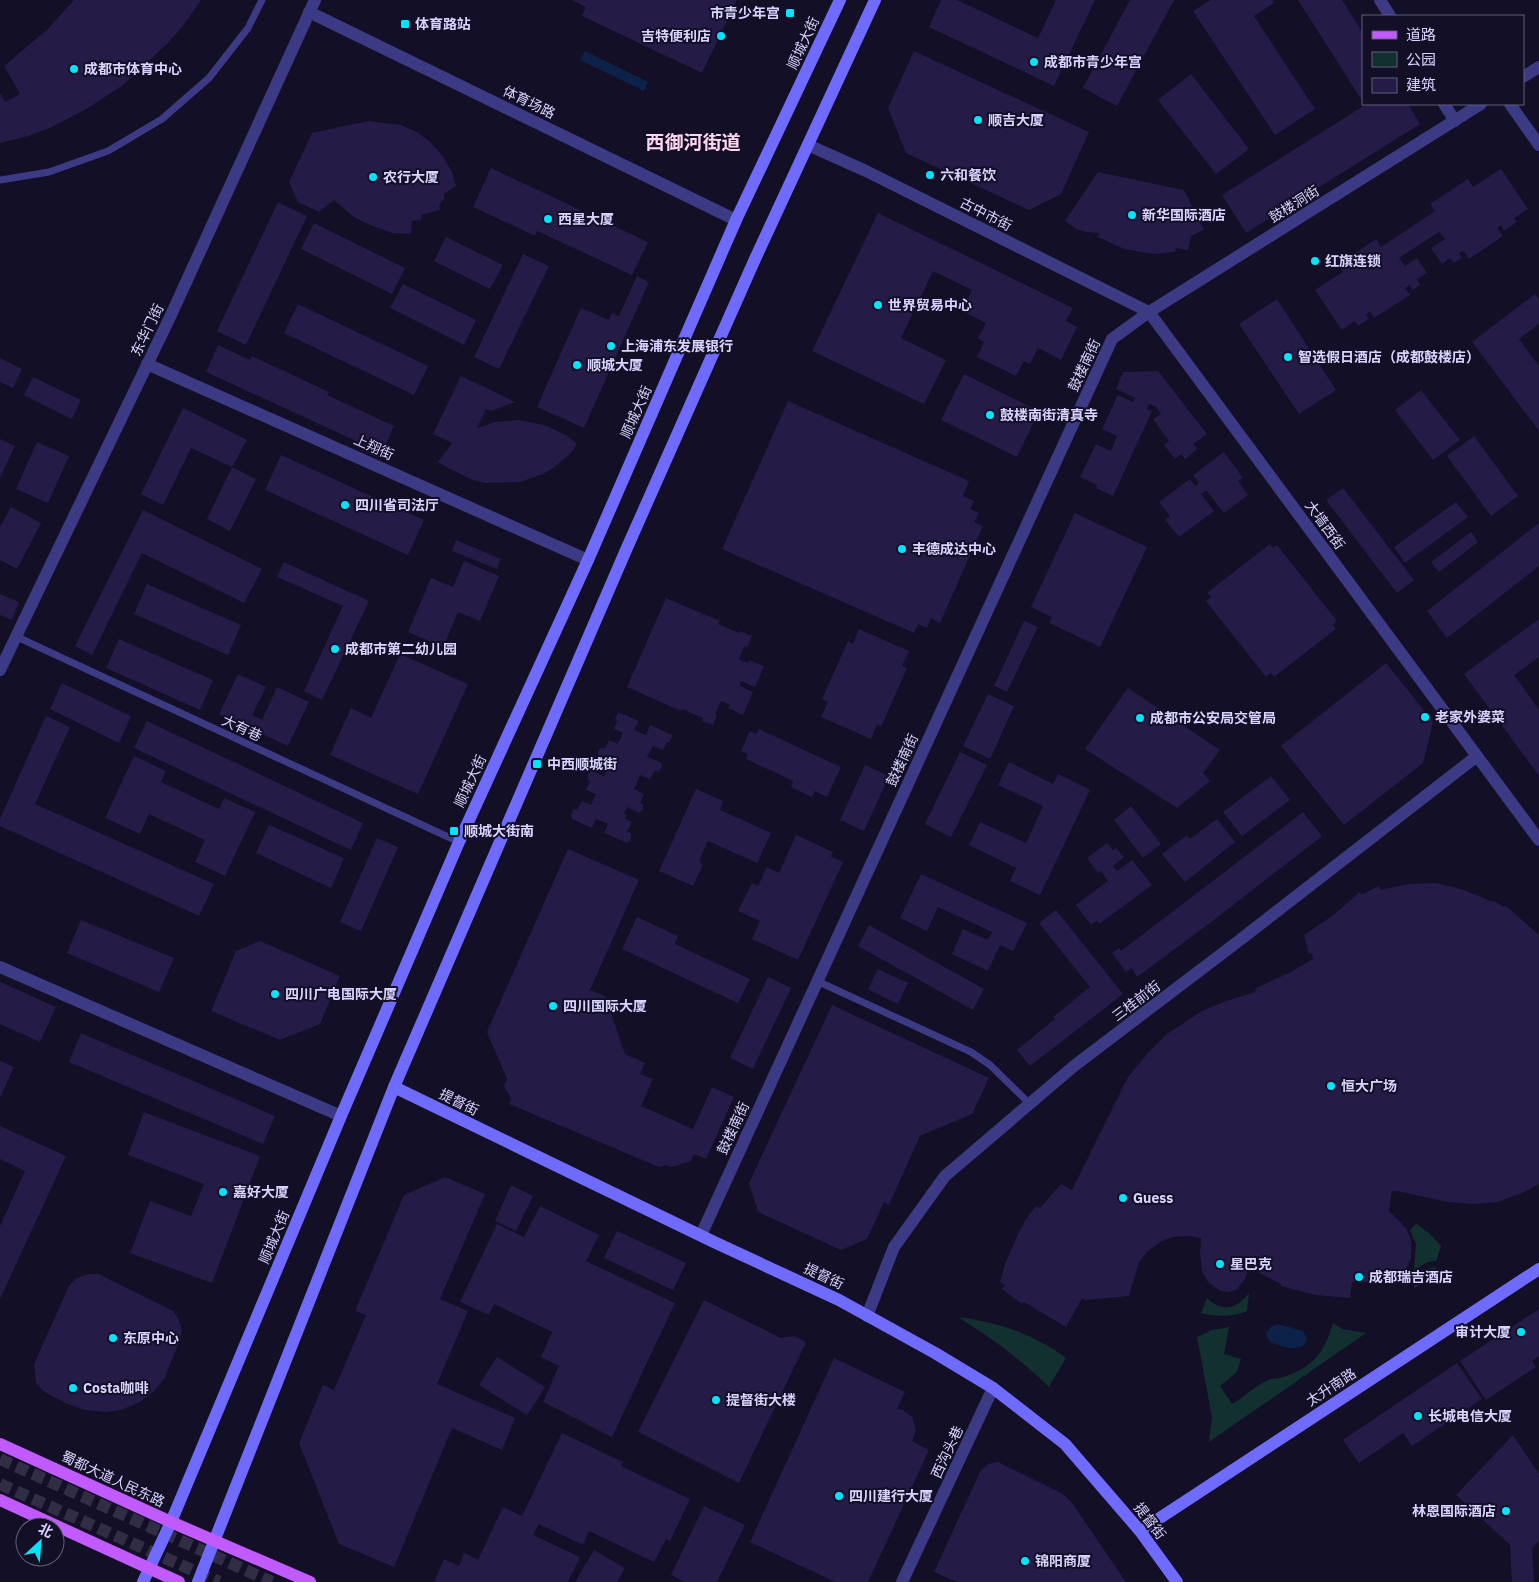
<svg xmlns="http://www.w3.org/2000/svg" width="1539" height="1582" font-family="'IBM Plex Sans','Noto Sans SC',sans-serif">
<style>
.green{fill:#12302f}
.water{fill:#0c2248}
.building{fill:#241b47}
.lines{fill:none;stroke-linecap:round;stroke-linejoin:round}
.primary-tunnel{stroke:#312d47;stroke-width:12;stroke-dasharray:12 6;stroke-linecap:butt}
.service{stroke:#3d3a85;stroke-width:7}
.minor{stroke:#3d3a85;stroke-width:12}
.secondary{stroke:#6f6bff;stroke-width:12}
.primary{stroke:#c25bff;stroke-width:12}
.poi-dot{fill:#00e5ff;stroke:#130f26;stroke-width:2}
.labels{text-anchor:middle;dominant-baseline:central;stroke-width:4;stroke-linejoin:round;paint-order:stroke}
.poi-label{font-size:14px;font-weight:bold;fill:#d9d4ff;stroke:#130f26;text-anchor:start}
.street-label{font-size:14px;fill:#d9d4ff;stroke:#130f26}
.district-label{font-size:19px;font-weight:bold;fill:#ffd6f0;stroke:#130f26}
</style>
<rect width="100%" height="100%" fill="#130f26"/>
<g class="green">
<path d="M1416 1224 1429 1233 1441 1246 1436 1261 1428 1262 1414 1270 1416 1244 1410 1230Z"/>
<path d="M1433 1267 1436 1268V1274L1415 1288 1407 1276 1409 1273 1412 1275Z"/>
<path d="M1249 1293 1247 1311C1233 1317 1215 1317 1201 1313L1207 1298C1222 1313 1237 1309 1249 1293Z"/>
<path d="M958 1317C996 1322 1035 1334 1066 1358L1049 1387C1019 1358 993 1339 958 1317Z"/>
<path d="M1333 1323 1342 1329 1366 1333 1209 1442 1212 1417 1197 1337 1212 1330 1229 1327 1224 1354 1241 1359 1237 1372 1220 1386 1232 1404C1244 1397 1256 1385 1268 1380 1273 1378 1279 1379 1283 1377 1313 1368 1325 1351 1333 1323Z"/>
</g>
<g class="water">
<path d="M585 51 648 82 644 91 580 60Z"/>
<path d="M1278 1324 1303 1331 1307 1339C1302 1355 1281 1346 1270 1342L1266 1334C1269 1327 1272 1326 1278 1324Z"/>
</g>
<g class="building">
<path d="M74 0H201L182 27 168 43 123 85 88 108 50 128 28 136 0 143V93L5 102 20 94 4 66 48 29Z"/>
<path d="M571 0H737L702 73 582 16 586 7Z"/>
<path d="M941 0H957L1038 38 1056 0H1095L1054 86 929 27Z"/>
<path d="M1130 0H1174L1117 106 1083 88Z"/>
<path d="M1211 0H1273L1274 3 1254 16 1315 109 1275 135 1193 11Z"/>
<path d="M1298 0H1342L1363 33V102Z"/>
<path d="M914 51 1089 132 1061 194 1029 210 906 153 888 108Z"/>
<path d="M1191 74 1249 149 1216 174 1158 100Z"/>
<path d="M1364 104H1408L1420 124 1246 233 1222 195 1365 105Z"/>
<path d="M368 121 401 125 417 132 430 142 442 155 452 172 456 186 444 194V199L439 205 440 210 421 215V220L412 221 411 234 392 233 368 224 354 217 334 200 319 212 298 202 289 182 312 133Z"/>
<path d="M491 168 648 242 632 275 537 231 535 236 473 207Z"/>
<path d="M1501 169 1528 209 1514 218 1517 222 1504 231 1501 225 1497 228 1503 236 1469 259 1464 251 1459 253 1462 258 1454 263 1450 258 1442 264 1431 248 1445 239 1439 232 1399 258 1405 266 1417 258 1427 273 1417 279 1420 285 1413 290 1410 285 1405 288 1410 295 1374 318 1370 311 1366 315 1369 319 1358 326 1355 321 1342 330 1315 290 1343 272 1338 265 1376 239 1381 247 1435 211 1430 204 1468 179 1473 187Z"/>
<path d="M1098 172 1184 190 1204 230 1191 236 1188 250 1176 248 1175 252 1154 254 1124 249 1098 237 1099 233 1086 232 1076 229 1065 221Z"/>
<path d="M278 202 307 216 246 345 217 331Z"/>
<path d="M878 213 1073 308 1066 321 1077 327 1061 360 1038 348 1030 364 1024 361 1016 376 977 357 984 342 978 338 986 323 962 311 972 290 933 271 901 338 946 360 924 404 812 351Z"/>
<path d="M314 223 405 268 392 294 301 249Z"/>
<path d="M446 237 503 265 490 289 434 261Z"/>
<path d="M523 254 549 266 499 369 474 357Z"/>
<path d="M637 276 649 282 584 428 537 407 581 308 609 320 612 313 619 316Z"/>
<path d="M403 284 476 320 464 345 390 308Z"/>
<path d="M1535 294 1539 299V324L1519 339 1539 366V431L1472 342Z"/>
<path d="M1277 299 1336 390 1299 414 1239 324Z"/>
<path d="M298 304 428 366 414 395 284 333Z"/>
<path d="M218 345 250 360 252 356 329 392 327 395 394 426 382 453 206 372Z"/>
<path d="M0 358 22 369 13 388 0 382Z"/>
<path d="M1158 371 1207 434 1193 444 1197 449 1185 459 1181 454 1175 459 1164 445 1169 441 1153 419 1161 414 1156 407 1149 404 1147 409 1152 411 1113 496 1096 488 1097 485 1080 477 1096 444 1111 451 1117 436 1102 429 1118 395 1133 402 1135 398 1116 389 1123 372Z"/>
<path d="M964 374 1039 411 1017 457 941 420Z"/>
<path d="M461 376 515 402 491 411 486 409 477 428 495 422 519 420 544 425 566 435 577 444 570 454 553 468 543 474 520 482 485 483 473 480 448 468 438 462 452 443 433 434Z"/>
<path d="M33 377 81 400 72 419 24 395Z"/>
<path d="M1421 390 1460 440 1433 460 1395 410Z"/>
<path d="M788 401 969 481 963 496 974 501 970 509 979 513 974 522 983 526 940 623 931 618 927 628 918 624 914 633 722 549Z"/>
<path d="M183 408 247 440 232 467 191 448 163 505 141 494Z"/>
<path d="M1474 436 1518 496 1491 516 1447 456Z"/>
<path d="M0 439 15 446 0 478Z"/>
<path d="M37 442 69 456 48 503 16 489Z"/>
<path d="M1224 452 1243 478 1238 481 1248 495 1224 513 1206 490 1201 494 1214 511 1179 537 1165 520 1170 516 1159 502 1190 479 1195 486 1199 483 1193 475Z"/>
<path d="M281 455 424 520 408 555 265 490Z"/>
<path d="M232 467 256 479 230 531 207 519Z"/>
<path d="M1343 488 1414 580 1397 593 1326 500Z"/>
<path d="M1456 502 1468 517 1405 563 1394 547Z"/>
<path d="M11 507 41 523 17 569 0 560V527Z"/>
<path d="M143 510 262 569 244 603 142 553 92 655 75 646Z"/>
<path d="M1075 513 1147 547 1100 647 1049 623 1052 617 1031 607Z"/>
<path d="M1539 523V566L1447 638 1427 611Z"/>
<path d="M1471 532 1478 542 1439 572 1431 562Z"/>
<path d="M456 540 501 559 497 569 452 551Z"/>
<path d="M1270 544 1273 548 1277 545 1337 621 1333 625 1336 629 1274 677 1271 673 1266 677 1206 601 1211 597 1207 593Z"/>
<path d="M464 561 499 576 480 621 458 612 443 647 408 632 431 578 453 587Z"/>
<path d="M284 562 369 601 322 700 304 691 343 606 277 577Z"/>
<path d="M147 584 241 625 228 655 134 614Z"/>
<path d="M0 594 19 602 12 620 0 615Z"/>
<path d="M666 598 720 621 718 624 739 633 740 631 752 636 747 648 744 646 739 659 748 663 749 660 764 666 755 687 741 681 740 686 753 692 743 715 728 708 730 705 721 701 715 714 717 715 713 725 702 721 703 718 682 709 681 711 627 687Z"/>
<path d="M1539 619V657L1514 675 1539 710V776L1464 674Z"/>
<path d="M1024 621 1038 627 1007 692 994 686Z"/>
<path d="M859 629 909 651 902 666 907 668 881 727 877 724 871 739 821 717 828 702 822 699 848 641 853 644Z"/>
<path d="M119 639 213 680 200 710 106 668Z"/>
<path d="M400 654 468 684 418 794 330 755 351 708 371 718Z"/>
<path d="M1386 663 1433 722 1423 763 1344 825 1281 746Z"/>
<path d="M238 674 266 687 252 715 262 720 277 687 309 702 288 746 219 714Z"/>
<path d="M62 683 131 716 119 743 50 709Z"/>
<path d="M1128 688 1220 750 1203 773 1210 781 1177 808 1085 749Z"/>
<path d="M988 694 1014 706 990 759 963 746Z"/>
<path d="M618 712 639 721 634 730 646 735 650 725 673 735 669 743 667 742 663 750 653 746 647 757 662 763 661 768 658 772 655 770 650 779 640 775 634 789 644 794 640 803 643 804V809L639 813 627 807 624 814 627 815 625 819 632 822 627 832 631 833V839L627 843 604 833 608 824 596 819 592 828 572 819 571 816 572 812 574 809 577 810 582 801 591 805 596 794 586 790 590 781 588 780V775L591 771 604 776 611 762 598 756V751L601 748H605L609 740 618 744 623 733 614 729 617 721 615 720Z"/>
<path d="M46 716 70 727 35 804 214 884 199 916 0 826V819Z"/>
<path d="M147 721 363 823 351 850 134 748Z"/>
<path d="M759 729 841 767 827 797 815 791 812 797 791 787 793 781 746 759 748 754 741 751 750 731 756 734Z"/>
<path d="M960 752 987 765 951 837 925 824Z"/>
<path d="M134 756 166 771 161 782 219 809 224 798 255 812 225 876 195 862 205 840 149 814 140 834 105 818Z"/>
<path d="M1009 762 1053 784 1058 774 1090 790 1040 895 1010 881 1016 868 969 845 980 822 1026 843 1043 806 998 785Z"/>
<path d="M865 765 889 776 864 831 840 820Z"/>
<path d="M1271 776 1290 800 1242 836 1223 812Z"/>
<path d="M696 789 723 801 720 810 771 833 757 863 708 841 699 861 703 865 693 886 659 871Z"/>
<path d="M1131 806 1161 844 1143 858 1114 820Z"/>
<path d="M1303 812 1322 836 1210 923 1137 977 1132 968 1126 972 1112 953 1119 948 1121 951Z"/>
<path d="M1217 819 1235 842 1185 882 1162 854 1187 835 1190 839Z"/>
<path d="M269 825 344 858 331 888 256 853Z"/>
<path d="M796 835 833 852 831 857 843 862 798 960 752 939 760 921 738 911 752 883 758 886 767 867 779 873Z"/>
<path d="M377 838 398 847 361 931 340 922Z"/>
<path d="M1107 843 1113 850 1116 848 1124 857 1113 866 1117 871 1132 860 1152 885 1099 924 1097 921 1091 925 1076 905 1108 881 1101 871 1098 873 1087 858Z"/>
<path d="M568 849 639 880 590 990 605 996 625 1054 645 1063 640 1074 653 1079 641 1106 693 1129 712 1087 734 1097 706 1159 694 1154 691 1161 672 1167 666 1165 659 1167 509 1104 511 1099 504 1086 507 1079 487 1032Z"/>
<path d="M921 874 1027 923 1013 951 1000 945 988 971 952 954 963 929 988 940 992 932 938 907 927 931 900 918Z"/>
<path d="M1436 883 1464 890 1490 901H1494L1504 907 1506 906 1539 935V1184L1522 1193 1498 1202 1473 1204 1448 1202 1397 1191H1392L1389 1211 1406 1228 1411 1239V1258L1407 1267 1402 1275 1393 1280 1380 1282H1352L1350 1298 1315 1295 1281 1286V1284L1249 1267 1245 1279 1236 1290 1228 1292 1220 1291 1208 1282 1202 1271 1200 1254 1201 1238 1189 1236 1173 1237 1160 1242 1147 1252 1139 1262 1129 1296 1086 1300 1082 1298 1066 1327 1024 1302 1022 1304 1002 1289 1005 1285 1000 1282 1005 1264 1018 1234 1026 1219 1036 1206 1040 1208 1061 1184 1072 1190 1128 1077 1147 1054 1167 1034 1202 1011 1226 1001 1255 992 1256 988 1291 972 1313 959 1312 953 1309 954 1304 935 1332 916 1360 892 1361 895 1379 886 1381 890 1408 884Z"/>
<path d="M1056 910 1123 994 1030 1066 1017 1050 1055 1019 1053 1017 1090 987 1039 923Z"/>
<path d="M637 917 678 936 675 944 750 979 738 1003 622 949Z"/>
<path d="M81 920 174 958 159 992 67 953Z"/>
<path d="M869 925 984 989 973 1010 858 946Z"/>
<path d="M260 941 340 976 320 1024 280 1040 211 1011 236 951Z"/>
<path d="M878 969 908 983 898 1004 868 989Z"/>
<path d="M768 977 791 988 753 1069 730 1058Z"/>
<path d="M0 982 56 1007 40 1042 0 1024Z"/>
<path d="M832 1005 989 1078 972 1114 920 1136 889 1205 884 1202 867 1239 841 1250 758 1212 749 1183Z"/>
<path d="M81 1033 275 1116 263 1144 69 1062Z"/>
<path d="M0 1061 14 1067 0 1098Z"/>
<path d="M144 1112 260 1156 212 1283 130 1253 150 1201 191 1216 204 1184 128 1155Z"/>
<path d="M0 1126 66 1156 0 1299V1226L25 1171 0 1159Z"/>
<path d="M445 1177 485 1194 440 1299 468 1311 437 1384 515 1418 502 1450 452 1428 394 1567 339 1544 299 1443 323 1385 334 1390 366 1315 355 1311 404 1195Z"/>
<path d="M511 1185 533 1196 516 1231 495 1221Z"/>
<path d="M540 1206 599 1235 586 1261 675 1303 612 1437 543 1402 559 1366 541 1357 552 1332 494 1304 489 1315 460 1302 497 1224 524 1237Z"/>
<path d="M617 1231 686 1263 673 1290 604 1258Z"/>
<path d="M88 1274H98L173 1311 179 1320 182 1331 178 1345 164 1379 154 1391 140 1402 121 1410 105 1412 85 1410 68 1404 50 1395 42 1390 36 1383 34 1364 69 1286 77 1278Z"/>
<path d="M704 1300 781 1338 794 1336 806 1342 739 1483 638 1432Z"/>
<path d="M1539 1309V1356L1532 1361 1536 1367 1486 1400 1460 1361Z"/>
<path d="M497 1357 545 1387 527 1415 479 1385Z"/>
<path d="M834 1358 905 1392 897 1409 903 1410 912 1417 916 1430 912 1441 929 1450 868 1582H835L750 1542Z"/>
<path d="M1457 1363 1482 1399 1412 1446 1403 1433 1359 1463 1343 1440Z"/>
<path d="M562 1433 623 1462 621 1466 690 1499 670 1541 666 1539 654 1562 589 1531 583 1545 539 1524 533 1535 580 1557 568 1582H434L444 1559 459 1566 464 1553 478 1560 503 1507 522 1516Z"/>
<path d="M1513 1435 1539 1474V1541L1532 1548 1534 1582H1512L1510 1545 1456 1495Z"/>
<path d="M998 1462 1059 1492 1065 1496 1072 1503 1126 1582H957L934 1572 980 1472 988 1464Z"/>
<path d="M704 1506 745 1525 717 1582H684L671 1575Z"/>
<path d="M594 1550 625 1568 617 1582H575Z"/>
</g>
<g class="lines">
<g class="primary-tunnel">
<path d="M0 1459 272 1582"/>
<path d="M0 1484 219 1582"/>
</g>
<g class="service">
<path d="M0 180 49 172 108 151 162 119 209 78 248 28 262 0"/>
<path d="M15 636 459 842"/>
<path d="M817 981 971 1052 990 1065 1030 1104"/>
</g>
<g class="minor">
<path d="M1380 0 1390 16"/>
<path d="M309 12 736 220"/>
<path d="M1523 77 1539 67"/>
<path d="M1444 104 1455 121"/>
<path d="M1510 104 1539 145"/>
<path d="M808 145 866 171 1149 312 1539 840"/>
<path d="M147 364 588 560"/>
<path d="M0 670 171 315 315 0"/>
<path d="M0 967 341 1116"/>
<path d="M701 1235 1112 339 1149 312 1481 104"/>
<path d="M867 1316 894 1247 945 1176 1074 1066 1236 943 1477 756"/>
<path d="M902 1582 993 1388"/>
</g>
<g class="secondary">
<path d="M394 1087 714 1242 839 1300 935 1353 993 1388 1065 1444 1140 1531 1177 1582"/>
<path d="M1140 1531 1539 1269"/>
<path d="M143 1582 171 1522 341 1116 459 842 588 560 736 220 840 0"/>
<path d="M198 1582 394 1087 626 550 755 259 875 0"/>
</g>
<g class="primary">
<path d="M0 1444 171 1522 310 1582"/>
<path d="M0 1500 179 1582"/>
</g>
</g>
<g class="poi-dot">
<rect x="785" y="8" width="10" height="10" rx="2.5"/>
<rect x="400" y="19" width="10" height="10" rx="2.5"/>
<circle cx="721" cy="36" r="5"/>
<circle cx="1034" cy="62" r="5"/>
<circle cx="74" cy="69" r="5"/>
<circle cx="978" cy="120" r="5"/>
<circle cx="930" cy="175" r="5"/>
<circle cx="373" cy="177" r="5"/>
<circle cx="1132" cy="215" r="5"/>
<circle cx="548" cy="219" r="5"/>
<circle cx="1315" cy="261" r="5"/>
<circle cx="878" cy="305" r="5"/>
<circle cx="611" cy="346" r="5"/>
<circle cx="1288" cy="357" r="5"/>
<circle cx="577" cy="365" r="5"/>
<circle cx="990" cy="415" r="5"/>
<circle cx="345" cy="505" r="5"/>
<circle cx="902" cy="549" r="5"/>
<circle cx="335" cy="649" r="5"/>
<circle cx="1425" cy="717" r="5"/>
<circle cx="1140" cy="718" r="5"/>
<rect x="532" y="759" width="10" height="10" rx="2.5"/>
<rect x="449" y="826" width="10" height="10" rx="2.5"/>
<circle cx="275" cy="994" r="5"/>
<circle cx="553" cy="1006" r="5"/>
<circle cx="1331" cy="1086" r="5"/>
<circle cx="223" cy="1192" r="5"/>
<circle cx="1123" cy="1198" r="5"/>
<circle cx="1220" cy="1264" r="5"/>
<circle cx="1359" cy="1277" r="5"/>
<circle cx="1521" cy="1332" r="5"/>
<circle cx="113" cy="1338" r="5"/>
<circle cx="73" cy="1388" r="5"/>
<circle cx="716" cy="1400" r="5"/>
<circle cx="1418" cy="1416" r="5"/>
<circle cx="839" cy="1496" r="5"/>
<circle cx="1506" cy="1511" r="5"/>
<circle cx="1025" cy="1561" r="5"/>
</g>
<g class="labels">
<g class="poi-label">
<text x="780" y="13" text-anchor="end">市青少年宫</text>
<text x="415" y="24">体育路站</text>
<text x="711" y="36" text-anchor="end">吉特便利店</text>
<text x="1044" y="62">成都市青少年宫</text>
<text x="84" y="69">成都市体育中心</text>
<text x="988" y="120">顺吉大厦</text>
<text x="940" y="175">六和餐饮</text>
<text x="383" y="177">农行大厦</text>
<text x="1142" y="215">新华国际酒店</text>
<text x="558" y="219">西星大厦</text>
<text x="1325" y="261">红旗连锁</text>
<text x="888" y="305">世界贸易中心</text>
<text x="621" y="346">上海浦东发展银行</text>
<text x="1298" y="357">智选假日酒店（成都鼓楼店）</text>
<text x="587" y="365">顺城大厦</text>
<text x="1000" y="415">鼓楼南街清真寺</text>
<text x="355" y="505">四川省司法厅</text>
<text x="912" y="549">丰德成达中心</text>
<text x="345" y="649">成都市第二幼儿园</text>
<text x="1435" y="717">老家外婆菜</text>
<text x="1150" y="718">成都市公安局交管局</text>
<text x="547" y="764">中西顺城街</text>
<text x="464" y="831">顺城大街南</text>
<text x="285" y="994">四川广电国际大厦</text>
<text x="563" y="1006">四川国际大厦</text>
<text x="1341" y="1086">恒大广场</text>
<text x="233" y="1192">嘉好大厦</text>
<text x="1133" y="1198">Guess</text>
<text x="1230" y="1264">星巴克</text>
<text x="1369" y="1277">成都瑞吉酒店</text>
<text x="1511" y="1332" text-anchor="end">审计大厦</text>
<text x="123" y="1338">东原中心</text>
<text x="83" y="1388">Costa咖啡</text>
<text x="726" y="1400">提督街大楼</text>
<text x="1428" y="1416">长城电信大厦</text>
<text x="849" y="1496">四川建行大厦</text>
<text x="1496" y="1511" text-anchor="end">林恩国际酒店</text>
<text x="1035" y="1561">锦阳商厦</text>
</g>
<g class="street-label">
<text transform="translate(803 43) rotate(-65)">顺城大街</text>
<text transform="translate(529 102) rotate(26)">体育场路</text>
<text transform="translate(1294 204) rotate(-32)">鼓楼洞街</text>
<text transform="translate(986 214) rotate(27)">古中市街</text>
<text transform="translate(147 330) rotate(-64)">东华门街</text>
<text transform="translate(1084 365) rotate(-65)">鼓楼南街</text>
<text transform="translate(636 412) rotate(-66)">顺城大街</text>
<text transform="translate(374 447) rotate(24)">上翔街</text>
<text transform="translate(1325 525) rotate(54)">大墙西街</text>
<text transform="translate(242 728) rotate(25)">大有巷</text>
<text transform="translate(902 760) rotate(-65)">鼓楼南街</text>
<text transform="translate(470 781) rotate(-65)">顺城大街</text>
<text transform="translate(1136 1001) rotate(-37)">三桂前街</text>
<text transform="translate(459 1102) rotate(26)">提督街</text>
<text transform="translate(733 1128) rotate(-65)">鼓楼南街</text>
<text transform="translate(274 1237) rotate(-67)">顺城大街</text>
<text transform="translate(824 1276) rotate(25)">提督街</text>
<text transform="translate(1331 1387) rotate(-33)">太升南路</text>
<text transform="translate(947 1452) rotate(-65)">西沟头巷</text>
<text transform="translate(113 1479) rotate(25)">蜀都大道人民东路</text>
<text transform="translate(1150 1521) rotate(52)">提督街</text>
</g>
<g class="district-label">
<text x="693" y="142">西御河街道</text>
</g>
</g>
<rect x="1362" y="15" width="162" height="90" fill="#130f26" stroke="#625e7d"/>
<rect x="1372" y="31" width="25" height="8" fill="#c25bff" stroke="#625e7d"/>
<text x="1406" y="40" font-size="15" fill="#d9d4ff">道路</text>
<rect x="1372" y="52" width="25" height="15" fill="#12302f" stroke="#625e7d"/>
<text x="1406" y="65" font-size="15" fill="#d9d4ff">公园</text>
<rect x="1372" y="78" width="25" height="15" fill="#241b47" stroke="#625e7d"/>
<text x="1406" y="90" font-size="15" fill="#d9d4ff">建筑</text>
<g transform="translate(40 1542) rotate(26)"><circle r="24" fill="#130f26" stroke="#625e7d"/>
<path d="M0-4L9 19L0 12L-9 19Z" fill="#00e5ff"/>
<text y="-8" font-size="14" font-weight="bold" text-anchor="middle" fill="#d9d4ff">北</text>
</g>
</svg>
